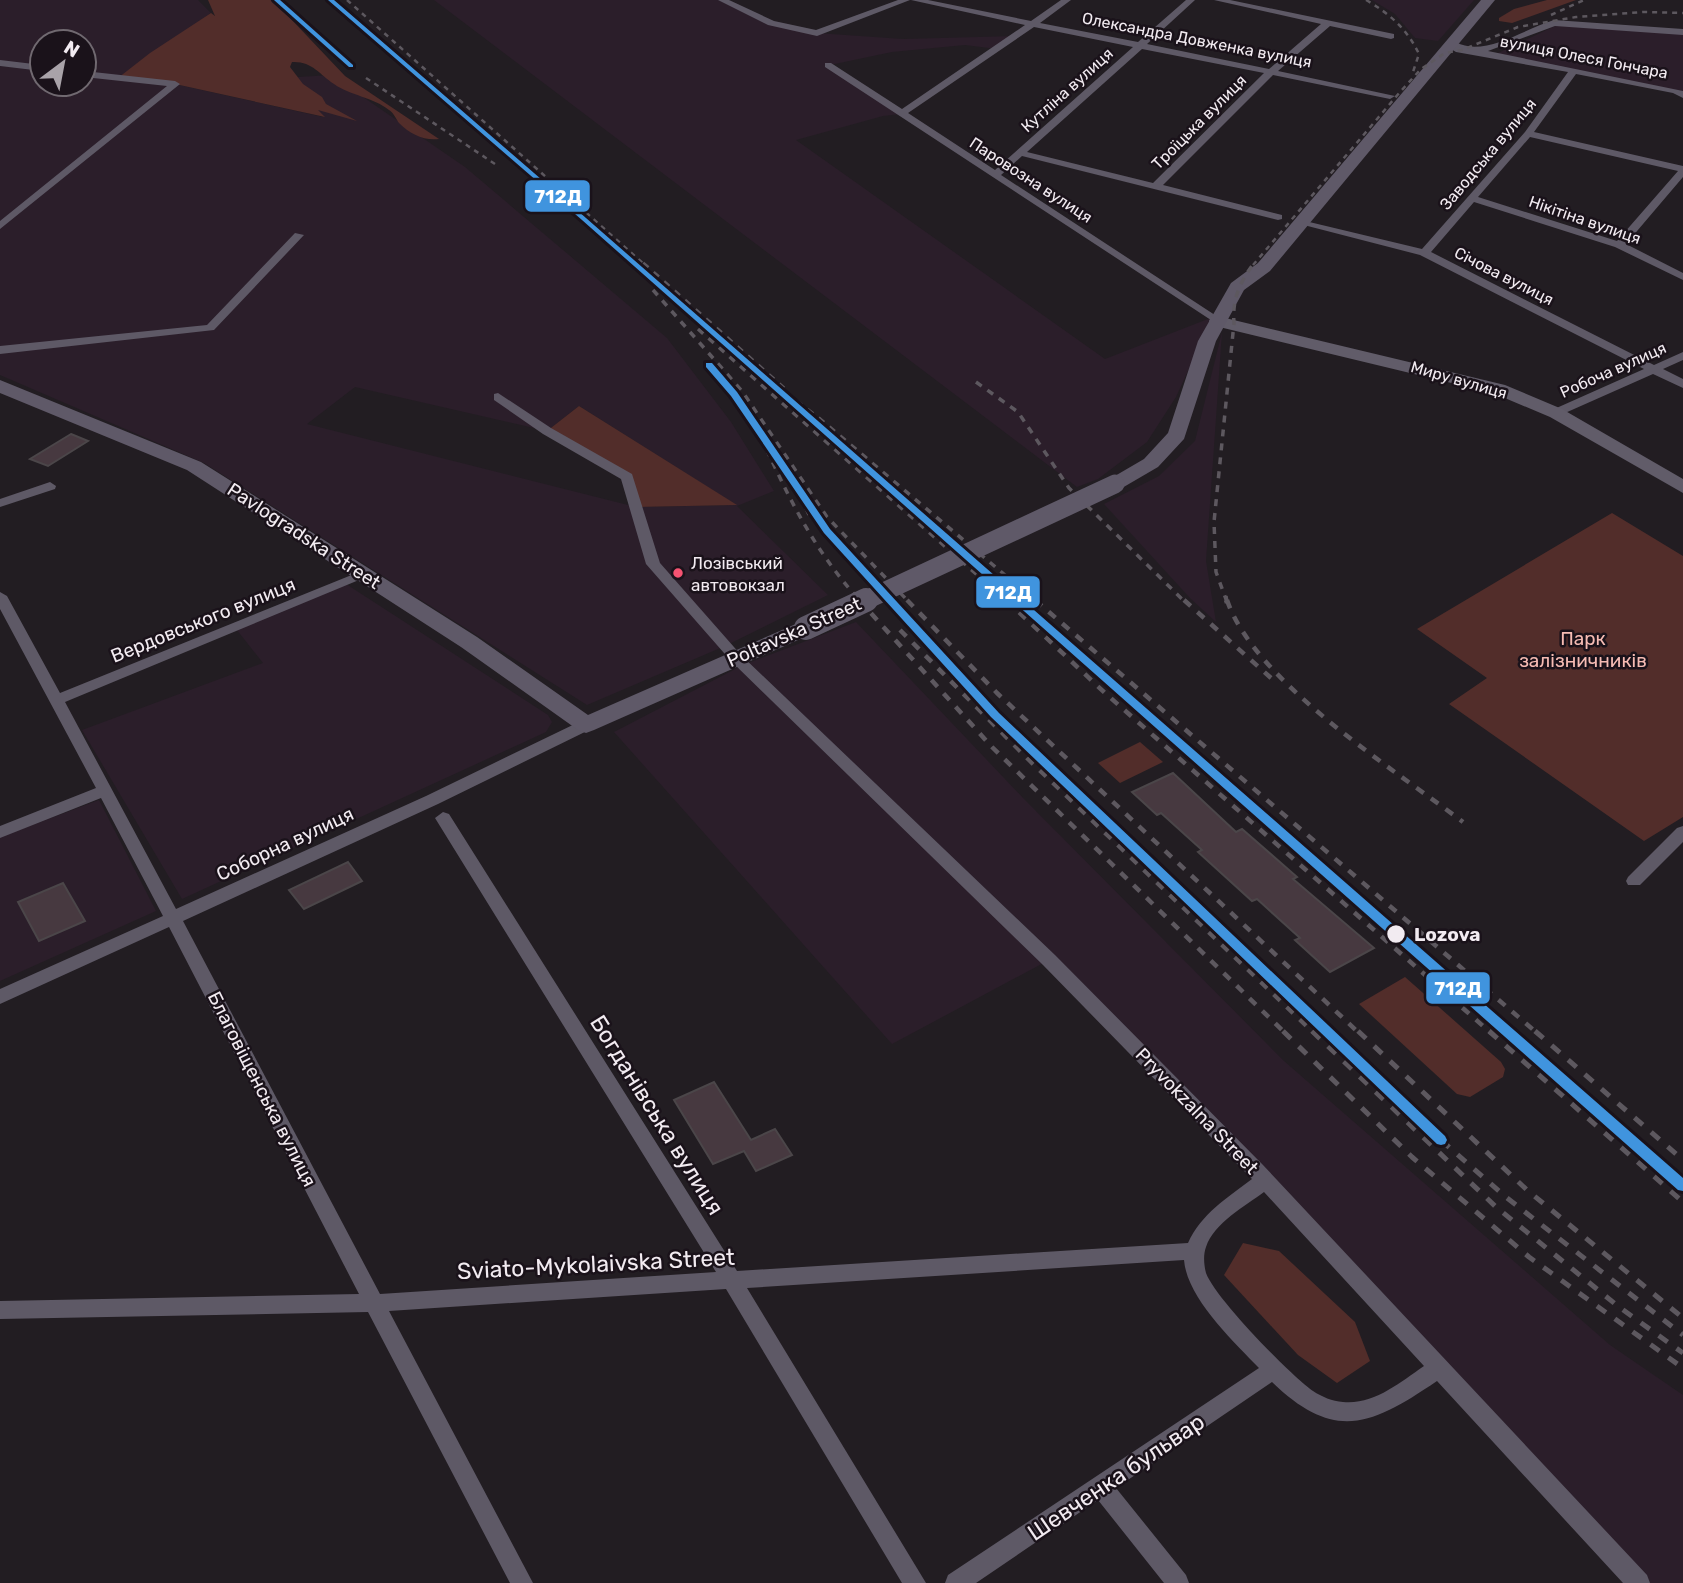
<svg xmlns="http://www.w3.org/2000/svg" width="1683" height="1583" font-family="Rubik,sans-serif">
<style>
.built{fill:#2b1e2a;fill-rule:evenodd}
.green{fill:#522d2a}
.building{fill:#473940;stroke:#4b4649;stroke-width:2}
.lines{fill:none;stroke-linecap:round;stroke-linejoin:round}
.street{fill:#5e5966;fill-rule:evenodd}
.secondary{fill:#615c69;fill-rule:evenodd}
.primary{fill:#5f5968;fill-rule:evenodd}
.rail-far3{stroke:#5d585f;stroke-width:2.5;stroke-dasharray:5 5;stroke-linecap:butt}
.rail-far2{stroke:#5d585f;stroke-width:3.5;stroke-dasharray:7 7;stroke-linecap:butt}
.rail-far1{stroke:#5d585f;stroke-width:4.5;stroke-dasharray:9 9;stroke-linecap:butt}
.rail{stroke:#5d585f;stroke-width:5;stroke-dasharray:11 11;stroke-linecap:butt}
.primary-bridge-far1{stroke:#5f5968;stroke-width:19}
.primary-bridge{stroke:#5f5968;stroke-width:24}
.rail-1-casing{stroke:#1a121a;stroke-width:6}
.rail-1{fill:#4094de;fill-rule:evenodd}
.bus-dot{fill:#f65372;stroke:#1a121a;stroke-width:2.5}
.stop-dot{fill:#f2ebf1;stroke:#1a121a;stroke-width:2.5}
.labels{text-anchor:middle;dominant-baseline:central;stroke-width:5;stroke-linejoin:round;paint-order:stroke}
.far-street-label{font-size:16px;fill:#f2ebf1;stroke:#1a121a}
.bus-label{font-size:17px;fill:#f2ebf1;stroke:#1a121a;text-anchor:start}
.street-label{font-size:19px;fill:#f2ebf1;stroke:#1a121a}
.park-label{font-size:19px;fill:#f5bbb3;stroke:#1a121a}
.stop-label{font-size:19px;font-weight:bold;fill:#f2ebf1;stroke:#1a121a;text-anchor:start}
.near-street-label{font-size:23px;fill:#f2ebf1;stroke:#1a121a}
.line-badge{stroke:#1a121a;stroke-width:2.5}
.badge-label{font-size:19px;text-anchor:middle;font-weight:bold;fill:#fff}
</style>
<rect width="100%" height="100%" fill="#221d22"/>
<g class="built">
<path d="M0 0H198L211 13 120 77 175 84 323 117 282 78 331 75 465 167 667 338 731 422 774 491 737 506 828 595 725 646 587 705 204 463 0 375V66L42 70V84H84V42H42V68L0 63ZM355 387 547 431 579 406 736 505 636 507 307 424Z"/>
<path d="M434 0H722L749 15 817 33 903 39 1016 36 997 49 965 45 892 52 830 65 901 114 883 116 796 140 1105 359 1213 317 1176 397 1147 442 1098 479 1077 487Z"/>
<path d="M1372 0H1474L1438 41 1415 38 1395 14Z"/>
<path d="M1557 25 1683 33V92L1496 54Z"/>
<path d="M1222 332 1206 561 1216 622 1190 598 1104 504 1159 476 1195 441Z"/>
<path d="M343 582 548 715 552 722 546 732 182 899 82 730 263 663 233 625Z"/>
<path d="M856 622 1024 799 1284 1061 1610 1345 1683 1395V1583H1639L1049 960 892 1044 614 732 743 665Z"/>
<path d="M99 800 156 911 0 981V837Z"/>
</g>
<g class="green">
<path d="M208 0H273L345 76 439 139C424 141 410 134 399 123 396 119 394 113 389 110 373 97 351 96 334 84 319 74 312 61 292 62L290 67 303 84 322 97 326 104 357 121 318 110 325 117 175 84 118 78 150 53 211 13 215 16Z"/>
<path d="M1547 0H1576L1512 23 1499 21V18L1514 9Z"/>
<path d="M579 406 737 505 636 507 627 477 547 431Z"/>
<path d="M1612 513 1683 556V817L1644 841 1449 704 1487 678 1417 629Z"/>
<path d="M1140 742 1163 762 1120 783 1098 763Z"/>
<path d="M1405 977 1501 1062 1505 1069 1503 1077 1470 1097 1457 1094 1359 1004Z"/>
<path d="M1243 1243 1279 1251 1355 1322 1370 1361 1337 1383 1298 1355 1224 1275Z"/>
</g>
<g class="building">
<path d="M71 434 88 441 48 466 30 459Z"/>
<path d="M1173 773 1236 832 1242 829 1297 877 1293 879 1374 948 1330 972 1295 940 1300 938 1257 899 1252 901 1198 852 1202 850 1161 813 1157 815 1132 792Z"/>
<path d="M348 862 362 881 304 909 289 890Z"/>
<path d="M63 883 85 921 39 941 18 902Z"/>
<path d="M714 1082 751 1140 775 1129 792 1155 756 1171 744 1151 713 1164 674 1100Z"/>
</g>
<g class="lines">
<g class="street">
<path d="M718 0H729L774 21 816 30 898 0H910L817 36 768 25Z"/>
<path d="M911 0H928L1031 21 1061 0H1071L1040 23 1138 42 1186 0H1195L1147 44 1269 69 1321 24 1214 0H1230L1394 34V38L1391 39 1330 26 1278 71 1395 96 1390 99 1273 75 1163 185 1282 215V219L1278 220 1022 156 1001 175 1221 319V323L1217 324 825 67V63H831L902 109 1025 25ZM1034 27 1133 47 995 170 908 113ZM1142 49 1264 73 1153 183 1027 152Z"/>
<path d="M1554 20 1683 29V35L1555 26 1488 51 1683 91V98L1673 93 1576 74 1534 132 1683 166V177L1626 244 1683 273V280L1615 247 1474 202 1431 252 1654 365 1683 352V360L1663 369 1683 379V388L1653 374 1556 417 1552 416V410L1644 369 1420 255 1296 223 1301 220 1422 249 1525 132 1568 72 1456 52 1451 49 1452 45 1456 42C1483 58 1524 29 1554 20ZM1530 137 1678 171 1617 241 1478 197Z"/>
<path d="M0 60 42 65V71L0 66Z"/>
<path d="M84 71 175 81 180 84 0 229V221L167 86 84 77Z"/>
<path d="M295 233 304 235 214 330 0 354V346L207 325Z"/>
<path d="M498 393 551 428 632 474 660 563 741 655 1055 955 1263 1165 1647 1575 1650 1583H1623L1437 1381C1372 1425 1335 1443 1272 1382L1116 1488 1186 1575 1189 1583H1164L1098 1500 976 1583H945L948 1575 1259 1368C1233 1341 1187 1298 1184 1260L747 1288 926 1583H902L726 1289 389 1311 533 1583H510L368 1312 0 1319V1301L359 1294 169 927 0 1004V989L163 916 101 798 0 838V826L96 788 0 609V592L7 596 60 693 359 572 364 571 371 575 65 702 176 909 426 796 581 721 586 720 594 725 591 729 438 804 183 921 380 1294 716 1272 435 818 443 812 449 814 737 1271 1188 1243C1201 1214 1227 1198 1252 1179L1043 965 731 661 646 564 621 479 543 434 494 400V394ZM1264 1192 1424 1366C1399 1383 1374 1405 1343 1402 1332 1401 1322 1397 1313 1391 1290 1375 1215 1298 1206 1273 1204 1265 1203 1255 1206 1247 1214 1223 1245 1206 1264 1192Z"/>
<path d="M50 482 56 486 55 489 0 507V499Z"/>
<path d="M1683 826V842L1640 885H1628L1626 881 1628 877 1677 828Z"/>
</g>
<path class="secondary" d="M1217 316 1505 385 1562 409 1683 479V493L1550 417 1493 393 1211 325 1209 321 1211 317Z"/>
<g class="primary">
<path d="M1481 0H1495L1270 271 1244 290 1216 341 1184 439 1158 467 1122 488H1108L1105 484 1108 480 1144 459 1168 433 1198 341 1231 283 1258 263Z"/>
<path d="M0 380 201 462 477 637 588 715 798 623H814L817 628 814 633 594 730 586 733 578 730 461 647 187 470 0 393Z"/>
</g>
<g class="rail-far3">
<path d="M347 0 645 265"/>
<path d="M1366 0C1390 14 1407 29 1419 54L1412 75"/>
<path d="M1551 15 1584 0"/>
<path d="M366 78 498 166"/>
<path d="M1253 265 1400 92 1421 69 1445 53 1462 50 1518 27 1576 17 1643 12 1683 13"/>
</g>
<g class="rail-far2">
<path d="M643 263 784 388"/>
<path d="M653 290 742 391 827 517 909 602"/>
<path d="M698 329 1008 602"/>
<path d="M976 382 1018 412 1069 488 1185 602"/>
<path d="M774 384 820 419 1037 602"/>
<path d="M755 424C786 492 810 546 861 602"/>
<path d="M794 483 812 521"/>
<path d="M1226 596 1227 602"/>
<path d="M1227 602 1216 572 1214 522 1234 323C1232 299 1240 282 1254 263"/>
</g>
<g class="rail-far1">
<path d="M859 600 992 747 1285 1033"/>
<path d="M907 600 997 693 1359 1033"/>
<path d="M1006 600 1105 693 1491 1033"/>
<path d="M1035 600 1537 1033"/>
<path d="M1184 600 1271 678"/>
<path d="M1226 600 1227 603"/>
<path d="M1227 600C1254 681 1395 770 1463 822"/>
<path d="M900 630 1028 759 1314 1033"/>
</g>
<g class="rail">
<path d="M1283 1031 1412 1157 1529 1257 1683 1368"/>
<path d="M1312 1031 1496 1207 1619 1307 1683 1353"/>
<path d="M1358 1031 1527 1190 1683 1318"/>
<path d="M1489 1031 1683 1202"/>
<path d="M1535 1031 1683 1160"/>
<path d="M1441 1140 1507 1198 1683 1335"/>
</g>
<path class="primary-bridge-far1" d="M862 602 1115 484"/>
<path class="primary-bridge" d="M806 628 866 600"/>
<g class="rail-1-casing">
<g id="rail-1">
<path d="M274 0H280L353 65V67H349Z"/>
<path d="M328 0H334L586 218 1683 1178V1191L1678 1190 582 220Z"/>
<path d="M706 363H712L737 392 830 529 999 713 1445 1136 1447 1140 1445 1144 1441 1145 1437 1144 991 717 824 533 731 396 706 367Z"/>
</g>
</g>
<use href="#rail-1" class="rail-1"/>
</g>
<circle class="bus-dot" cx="678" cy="573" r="6"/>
<circle class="stop-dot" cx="1396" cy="934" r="10"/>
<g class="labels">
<g class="far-street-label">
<text transform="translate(1197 40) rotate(11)">Олександра Довженка вулиця</text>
<text transform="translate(1584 57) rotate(11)">вулиця Олеся Гончара</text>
<text transform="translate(1067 90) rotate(-42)">Кутліна вулиця</text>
<text transform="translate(1199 122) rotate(-45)">Троїцька вулиця</text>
<text transform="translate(1488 154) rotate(-50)">Заводська вулиця</text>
<text transform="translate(1031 180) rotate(33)">Паровозна вулиця</text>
<text transform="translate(1585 220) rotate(19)">Нікітіна вулиця</text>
<text transform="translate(1504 276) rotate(27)">Січова вулиця</text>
<text transform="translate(1613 370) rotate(-24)">Робоча вулиця</text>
<text transform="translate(1459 380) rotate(16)">Миру вулиця</text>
</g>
<g class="bus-label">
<text x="691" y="563">Лозівський<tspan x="691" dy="22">автовокзал</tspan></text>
</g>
<g class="street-label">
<text transform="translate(304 536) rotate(33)">Pavlogradska Street</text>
<text transform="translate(203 620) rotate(-22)">Вердовського вулиця</text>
<text transform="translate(794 632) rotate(-24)">Poltavska Street</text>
<text transform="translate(285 844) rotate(-25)">Соборна вулиця</text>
<text transform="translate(262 1089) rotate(63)">Благовіщенська вулиця</text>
<text transform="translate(1197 1111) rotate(46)">Pryvokzalna Street</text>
</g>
<g class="park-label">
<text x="1583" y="638">Парк<tspan x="1583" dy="22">залізничників</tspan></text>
</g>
<g class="stop-label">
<text x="1414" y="934">Lozova</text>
</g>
<g class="near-street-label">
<text transform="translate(657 1115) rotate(58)">Богданівська вулиця</text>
<text transform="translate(596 1264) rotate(-3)">Sviato-Mykolaivska Street</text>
<text transform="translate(1116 1477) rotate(-34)">Шевченка бульвар</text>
</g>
</g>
<g class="line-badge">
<rect x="524" y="179" width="67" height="34" rx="7" fill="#4094de"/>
<rect x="975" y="575" width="66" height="34" rx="7" fill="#4094de"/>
<rect x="1425" y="971" width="66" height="34" rx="7" fill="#4094de"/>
</g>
<g class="badge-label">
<text x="558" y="203">712Д</text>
<text x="1008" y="599">712Д</text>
<text x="1458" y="995">712Д</text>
</g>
<g transform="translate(63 63) rotate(32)"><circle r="33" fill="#1a121a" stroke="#706970" stroke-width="2"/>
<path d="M0-5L12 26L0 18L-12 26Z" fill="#a9a3a9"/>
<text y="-10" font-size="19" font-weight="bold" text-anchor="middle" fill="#f2ebf1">N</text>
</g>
</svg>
